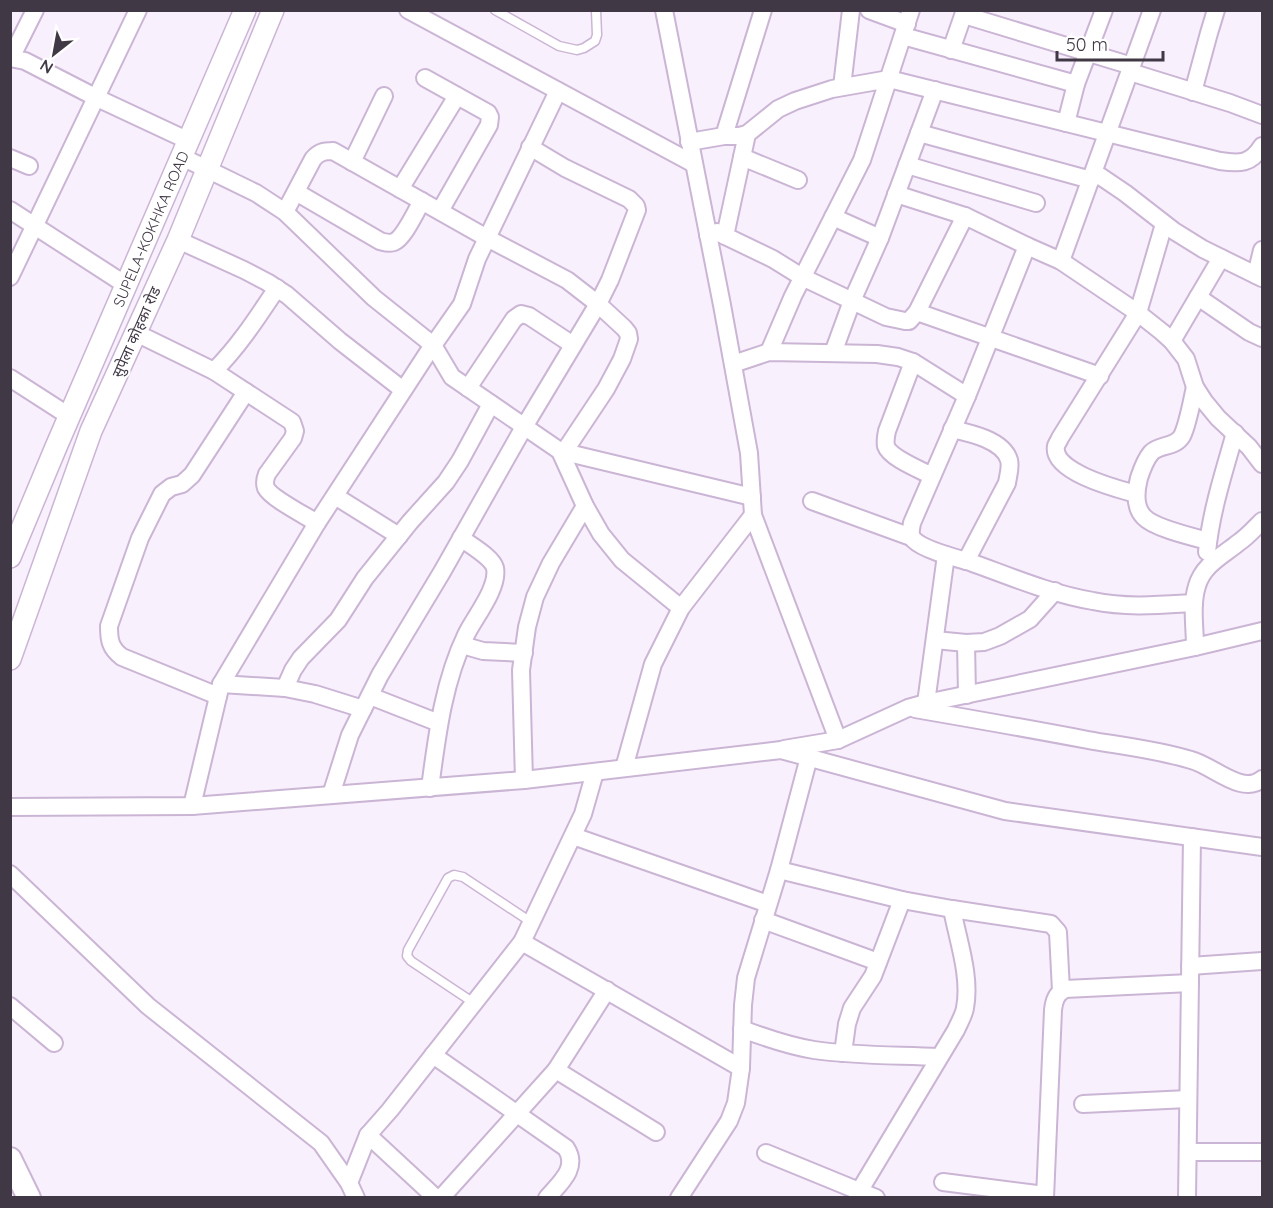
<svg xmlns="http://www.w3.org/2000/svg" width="1273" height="1208" font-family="Quicksand,'Noto Sans Devanagari',sans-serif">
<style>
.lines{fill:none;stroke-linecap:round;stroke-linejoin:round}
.service-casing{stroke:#cbb5d5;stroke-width:11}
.minor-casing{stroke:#cbb5d5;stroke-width:20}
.tertiary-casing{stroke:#cbb5d5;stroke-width:24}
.secondary-casing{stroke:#cbb5d5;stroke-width:26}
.service{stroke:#fff;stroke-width:8}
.minor{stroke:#fff;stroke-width:16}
.tertiary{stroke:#fff;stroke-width:21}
.secondary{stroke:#fff;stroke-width:22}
.labels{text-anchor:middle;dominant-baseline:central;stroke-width:4.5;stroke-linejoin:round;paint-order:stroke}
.street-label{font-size:15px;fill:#403845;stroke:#fff}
</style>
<rect width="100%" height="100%" fill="#f9f0fd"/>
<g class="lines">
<g class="service-casing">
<g id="service">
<path d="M495 10 559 46 577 50 584 48 595 41 597 35 596 10"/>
<path d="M474 1003 411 961 407 956 408 950 448 878 454 875 463 877 531 922"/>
</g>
</g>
<g class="minor-casing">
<g id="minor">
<path d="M408 10 694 164"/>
<path d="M664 10 722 305 749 453 753 515 838 740"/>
<path d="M869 10 907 24"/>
<path d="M964 15 1132 66"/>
<path d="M903 36 1076 84"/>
<path d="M951 50 965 10"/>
<path d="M10 58 25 61 97 98 189 141"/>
<path d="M11 58 35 10"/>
<path d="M1130 72 1230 103 1262 115"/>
<path d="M425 78 488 113 490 117 489 125 440 211"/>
<path d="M842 87 851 10"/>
<path d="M1193 92 1209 33 1216 10"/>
<path d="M1066 123 1076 84 1104 10"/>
<path d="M919 133 1091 180"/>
<path d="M724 136 763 10"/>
<path d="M689 142 724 136H739L747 134 778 109 795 101 832 89 889 79 1220 161C1240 164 1251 164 1262 146"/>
<path d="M182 157 256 193 285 212 374 298 433 345 452 377 560 451 752 497"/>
<path d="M742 157 798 180"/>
<path d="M10 158 29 166"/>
<path d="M352 162 384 96"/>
<path d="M907 165 1036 203"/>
<path d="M1094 172 1125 193 1174 231 1203 249 1262 278"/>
<path d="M400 189 457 96"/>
<path d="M296 192 380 241C384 242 389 244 394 242 404 238 416 211 422 201"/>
<path d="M896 194 965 216 1027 246"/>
<path d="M10 210 126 285"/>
<path d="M285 212 313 159C319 152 324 151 333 151L487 238 567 280 598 304 624 328 628 333 629 339 622 359 606 389 564 452"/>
<path d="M833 217 880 238"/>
<path d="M708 235 717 232 773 259 802 277 886 317 905 321H909L917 312 965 216"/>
<path d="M725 236 747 134"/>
<path d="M178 240 244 270 267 282 287 295 340 341 403 390"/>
<path d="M1061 261 1152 10"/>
<path d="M1256 275 1262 250"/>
<path d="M10 277 138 10"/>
<path d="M1198 297 1249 332 1262 338"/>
<path d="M917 312 1100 376"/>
<path d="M136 333 214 371 292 422 295 431 293 438 267 474C265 479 264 483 266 488 271 498 306 516 317 523"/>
<path d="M1172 341 1221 258"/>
<path d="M769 352 793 296 862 160 911 10"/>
<path d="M833 353 852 301 880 238 935 90"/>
<path d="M913 362 887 431C886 436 885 442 886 446 890 458 921 470 932 476"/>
<path d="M733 364 769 352 877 354 898 357 913 362 967 396"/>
<path d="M214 371C239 346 257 318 277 288"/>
<path d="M10 378 69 416"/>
<path d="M1195 387C1192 400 1188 424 1182 436 1175 448 1159 444 1151 453 1145 460 1142 469 1139 478 1136 490 1134 507 1144 517 1154 528 1193 537 1208 541"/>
<path d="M468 388 514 319 521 314 529 316 573 345"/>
<path d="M952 429C970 433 1003 440 1009 460 1011 467 1008 476 1007 483L966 561"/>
<path d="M560 451 585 506 601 534 622 560 681 608"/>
<path d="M1136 494C1118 489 1051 472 1056 446 1057 443 1059 441 1060 438L1138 313 1164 224"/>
<path d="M335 496 399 536"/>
<path d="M812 501 911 537"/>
<path d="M1207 552C1211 511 1224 472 1235 433"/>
<path d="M1194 603C1160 605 1126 608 1093 601 1051 594 1009 576 970 562 956 558 924 550 914 540 909 535 911 530 912 523L967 396 1027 246 1061 261 1138 313 1162 332 1172 341 1186 359 1195 387 1204 401 1218 418 1249 447 1262 464"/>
<path d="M935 640 966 643 984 642 1000 636 1030 619 1055 591"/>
<path d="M966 643 967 695"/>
<path d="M462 645 483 651 524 653"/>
<path d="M1195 647C1195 627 1191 605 1197 586 1203 565 1222 556 1238 543 1247 537 1254 529 1262 521"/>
<path d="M221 684 285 688 315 694 363 709"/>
<path d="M285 688 293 670 301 658 338 620 365 578 410 522 446 482 460 461 491 404"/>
<path d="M218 696 122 657C110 648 109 640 109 626L140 538 162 494 171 487 182 484 192 475 246 392"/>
<path d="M370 696 439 723"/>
<path d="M926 703 946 555"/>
<path d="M915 709C973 719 1030 729 1088 740 1122 746 1158 750 1191 760 1212 765 1242 796 1262 779"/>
<path d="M784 749 838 740 908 708 926 703 1195 647 1262 631"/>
<path d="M624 768 653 664 681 608 753 515"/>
<path d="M524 780 521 670 527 627 535 597 551 563 585 506"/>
<path d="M430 788C437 736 443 683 466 635 474 618 499 588 495 568 492 557 470 545 461 538"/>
<path d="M331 795 350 735 380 675 442 572 524 427 598 304 610 280 637 210 636 206 629 199 565 168 530 147"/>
<path d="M192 806 221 684 317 523 427 354 462 304 477 259 558 91"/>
<path d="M10 807 192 806 524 780 781 750 1005 811 1262 847"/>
<path d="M573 836 768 904"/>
<path d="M779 870 902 900 952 909 1051 924 1058 932 1061 991"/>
<path d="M10 874 148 1006 321 1143 349 1183 356 1198"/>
<path d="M763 920 878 962"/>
<path d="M522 942 741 1068"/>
<path d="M1190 966 1262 961"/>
<path d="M10 1006 54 1043"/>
<path d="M742 1029C766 1038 789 1046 814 1050 855 1056 898 1055 939 1057"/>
<path d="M843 1053 847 1024 852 1008 873 976 902 900"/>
<path d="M433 1055 566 1148C579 1168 560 1183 547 1198"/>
<path d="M556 1070 656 1132"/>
<path d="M1083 1104 1188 1099"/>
<path d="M368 1135 436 1198"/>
<path d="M1188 1152H1262"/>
<path d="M766 1153 876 1198"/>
<path d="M943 1182 1045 1195"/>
<path d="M349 1183 368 1135 390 1110 522 942 583 814 595 772"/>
<path d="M860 1190 956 1030C959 1023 964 1015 965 1008 971 976 958 941 952 909"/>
<path d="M441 1198 556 1070 607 990"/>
<path d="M679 1198 729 1121 736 1103 741 1068 743 1005 746 978 779 870 809 757"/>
<path d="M1045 1198 1053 1010C1054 1001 1056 994 1065 989L1190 983"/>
<path d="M1187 1198 1192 837"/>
</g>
</g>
<g class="tertiary-casing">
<g id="tertiary">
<path id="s1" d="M10 557 56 447 245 10"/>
<path d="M10 659 91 431 178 240 273 10"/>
</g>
</g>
<g class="secondary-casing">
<path id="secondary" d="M10 1159 29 1198"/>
</g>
<use href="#service" class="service"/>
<use href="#minor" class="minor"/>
<use href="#tertiary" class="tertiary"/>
<use href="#secondary" class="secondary"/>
</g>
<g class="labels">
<g class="street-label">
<text stroke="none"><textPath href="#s1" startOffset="357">SUPELA-KOKHKA ROAD</textPath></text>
<text transform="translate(136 332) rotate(-66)">सुपेला कोहका रोड</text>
</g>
</g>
<rect width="1273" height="1208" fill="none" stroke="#403845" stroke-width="24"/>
<g transform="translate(54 54) rotate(211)" stroke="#ffffff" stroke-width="4.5" paint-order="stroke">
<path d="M0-4.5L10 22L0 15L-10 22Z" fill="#403845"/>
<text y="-9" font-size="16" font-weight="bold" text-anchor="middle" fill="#403845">N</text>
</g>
<path d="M1057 51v9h106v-9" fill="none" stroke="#403845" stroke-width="3"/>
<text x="1066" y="51" font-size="18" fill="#403845" stroke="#ffffff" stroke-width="4.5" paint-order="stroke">50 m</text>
</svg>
